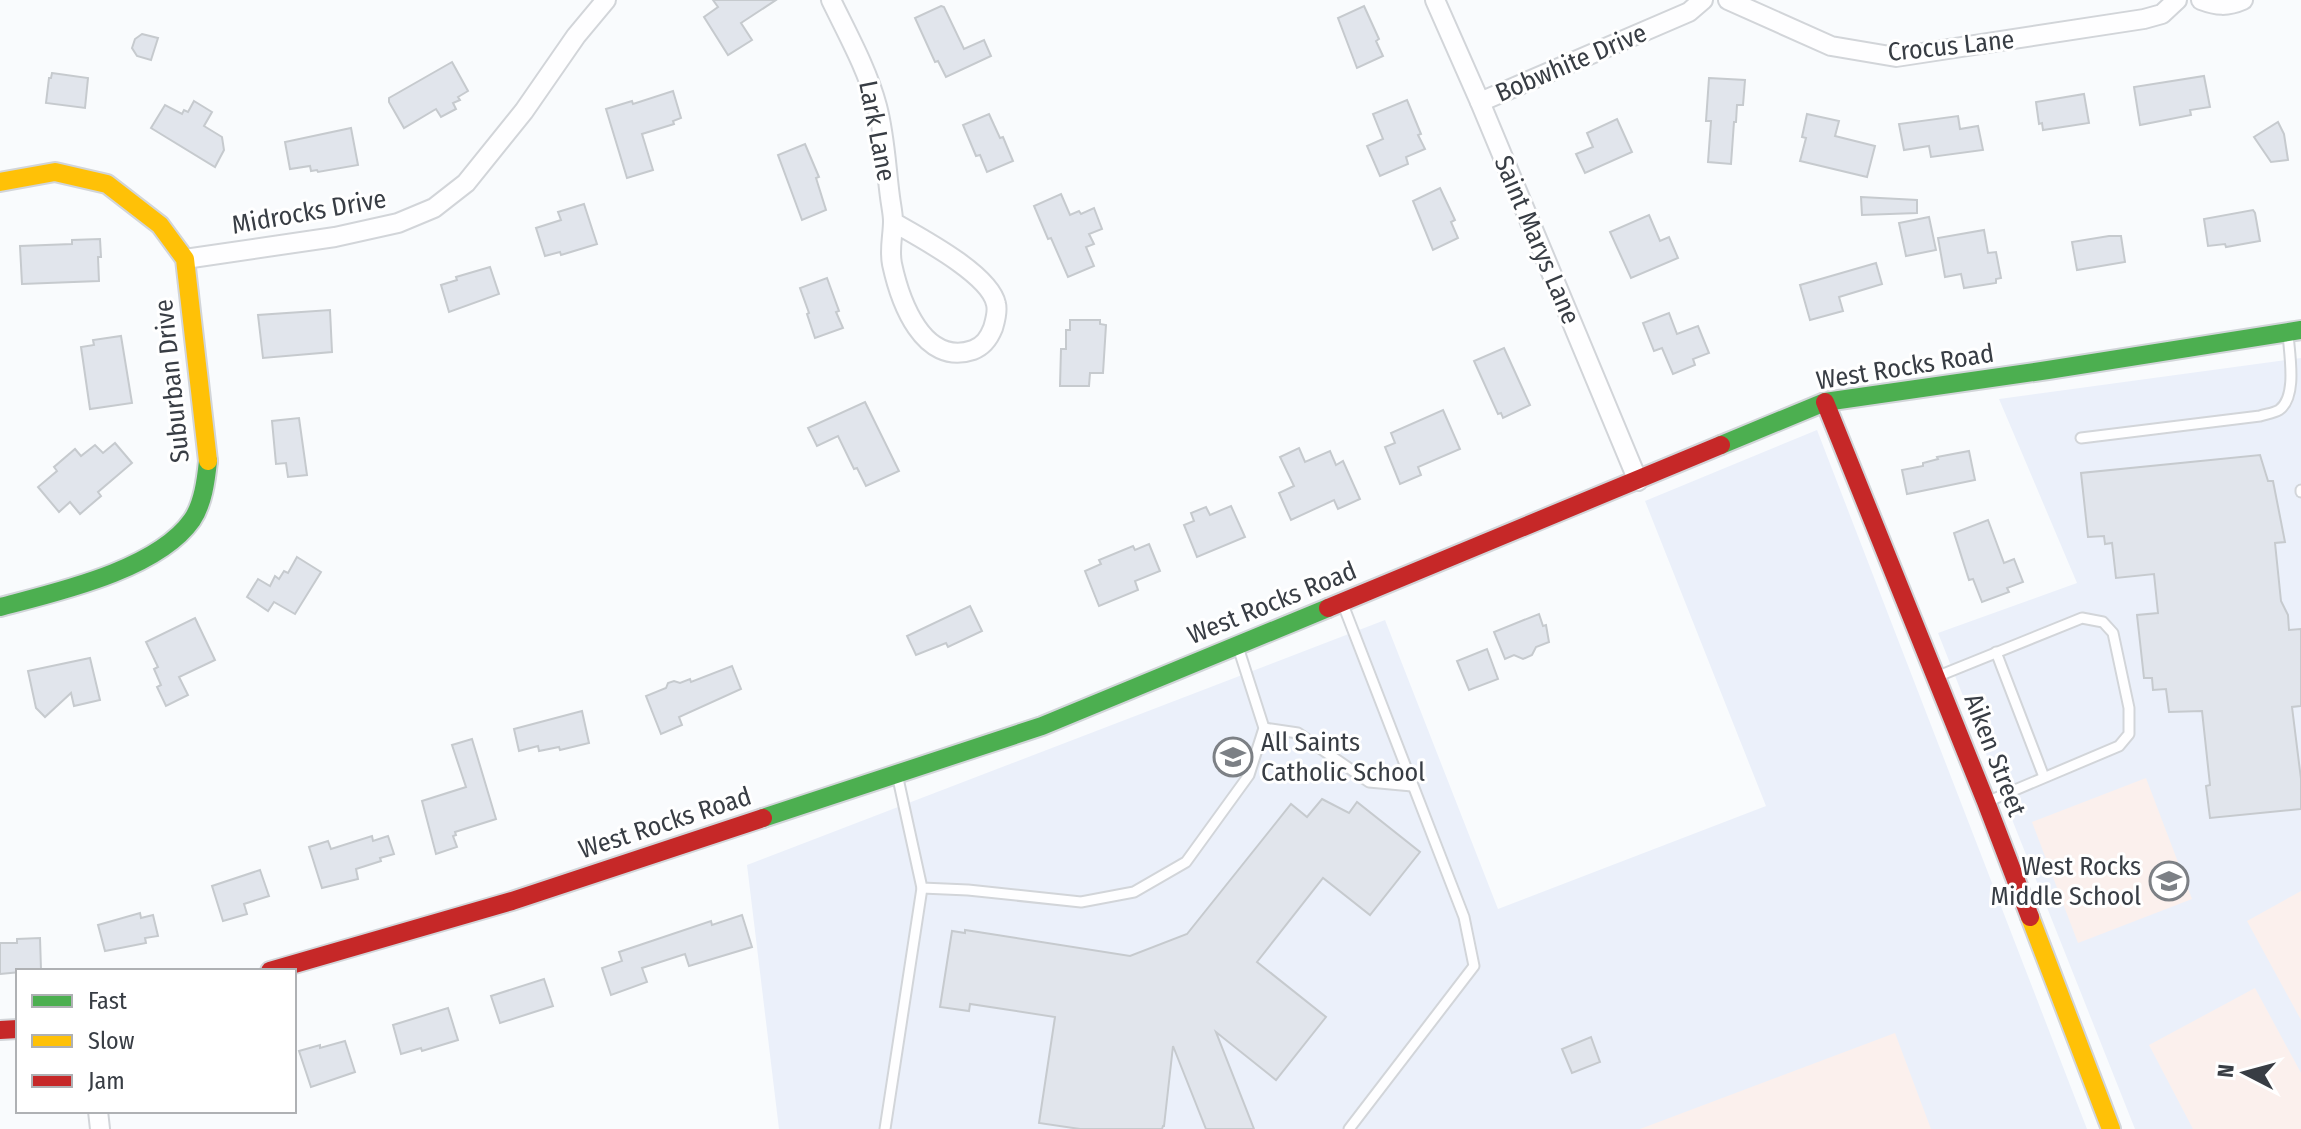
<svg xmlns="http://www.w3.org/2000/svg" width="2301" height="1129" font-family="'Fira Sans Condensed',sans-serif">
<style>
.built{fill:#ebf0fa}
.green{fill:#fbf0ed}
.building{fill:#e1e5ec;stroke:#c6cace;stroke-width:2}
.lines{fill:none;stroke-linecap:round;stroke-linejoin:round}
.lane-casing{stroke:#d2d5d9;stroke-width:13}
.street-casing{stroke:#d2d5d9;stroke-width:22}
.fast-casing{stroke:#d2d5d9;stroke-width:22}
.slow-casing{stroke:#d2d5d9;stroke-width:22}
.jam-casing{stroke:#d2d5d9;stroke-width:22}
.lane{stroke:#fefeff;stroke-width:9}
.street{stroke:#fefeff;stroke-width:18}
.fast{stroke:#4caf50;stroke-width:18}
.slow{stroke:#ffc107;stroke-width:18}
.jam{stroke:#c62828;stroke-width:18}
.labels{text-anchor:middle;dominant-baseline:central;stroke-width:6;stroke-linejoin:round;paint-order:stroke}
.street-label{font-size:26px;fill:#383d44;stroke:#fff}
.poi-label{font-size:26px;fill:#383d44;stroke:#fff;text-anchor:start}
</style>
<rect width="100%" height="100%" fill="#f9fbfd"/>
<g class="built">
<path d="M2301 358V1129H2135L1938 633 2077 583 1999 399Z"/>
<path d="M1817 430 2087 1129H779L747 865 1385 620 1498 909 1766 806 1645 501Z"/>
</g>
<g class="green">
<path d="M2146 778 2192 899 2078 943 2032 822Z"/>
<path d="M2301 891V1020L2247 921Z"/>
<path d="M2255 988 2301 1073V1129H2193L2149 1045Z"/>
<path d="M1895 1033 1931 1129H1640Z"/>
</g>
<g class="building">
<path d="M713 0H776L741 23 752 40 728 55 704 17 718 7Z"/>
<path d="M941 6 944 7 964 49 984 40 991 56 946 77 938 61 935 62 915 18Z"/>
<path d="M1364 6 1379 39 1376 41 1383 56 1357 68 1338 18Z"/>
<path d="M142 34 158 38 151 60 137 56 132 48 135 39Z"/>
<path d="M452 62 468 91 458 97 460 100 453 103 456 109 441 117 436 109 404 128 389 102V98Z"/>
<path d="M52 73 88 78 85 108 46 103 49 78H51Z"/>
<path d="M2204 76 2210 107 2190 110 2191 115 2140 125 2134 87Z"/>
<path d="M1709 78 1745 80 1743 105H1737L1736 122H1734L1731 164 1708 162 1711 121H1706Z"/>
<path d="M673 91 681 118 673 121 674 124 642 134 653 170 627 178 606 109 632 101 633 104Z"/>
<path d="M2084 94 2089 123 2043 130 2042 123 2039 124 2036 102Z"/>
<path d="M1407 100 1421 134 1418 135 1425 149 1406 157 1408 164 1380 176 1367 146 1383 139 1373 114Z"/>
<path d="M194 101 212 112 204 126 222 137 224 150 215 167 151 128 165 105 182 114 184 110 188 112Z"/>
<path d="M989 114 1000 138 1003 137 1013 161 987 172 980 155 976 156 963 125Z"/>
<path d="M1807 114 1839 121 1835 136 1875 146 1867 177 1800 161 1806 138 1802 137Z"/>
<path d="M1958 116 1960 129 1978 126 1983 150 1931 157 1929 146 1904 150 1899 124Z"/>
<path d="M1617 119 1632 152 1585 173 1576 154 1593 147 1587 133Z"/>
<path d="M2278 122 2284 134 2288 160 2271 162 2254 137Z"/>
<path d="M351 128 358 165 318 172 317 170 311 171 310 166 290 169 285 142Z"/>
<path d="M805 144 819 177 816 178 826 210 802 220 778 155Z"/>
<path d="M1440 188 1455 220 1451 222 1458 238 1433 250 1413 201Z"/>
<path d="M1061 194 1070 215 1079 211 1081 214 1094 208 1102 229 1089 234 1094 244 1086 247 1094 266 1068 277 1051 238 1048 239 1034 206Z"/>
<path d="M1861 197 1917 200V213L1862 215Z"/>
<path d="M584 204 597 244 561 255 560 252 545 256 536 228 561 220 558 212Z"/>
<path d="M2253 210 2255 213 2260 241 2226 247 2225 244 2208 246 2204 219Z"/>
<path d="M1649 215 1660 241 1669 237 1678 258 1631 278 1610 232Z"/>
<path d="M1929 217 1936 250 1906 256 1899 223Z"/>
<path d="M1984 230 1988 253 1996 252 2001 278 1996 279V283L1964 288 1961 274 1945 277 1938 238Z"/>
<path d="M2109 236H2121L2125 262 2077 270 2072 242Z"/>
<path d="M100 239 101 257H98L99 281 22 284 20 246 72 244V240Z"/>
<path d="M1876 263 1882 284 1839 297 1843 311 1810 320 1800 285Z"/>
<path d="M490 267 499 294 449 312 441 285 457 280 456 277Z"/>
<path d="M827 278 839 311 836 312 843 328 815 338 807 314 809 313 800 288Z"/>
<path d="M330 310 332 352 263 358 258 315Z"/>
<path d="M1669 313 1677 334 1698 326 1709 353 1693 359 1695 365 1673 374 1662 348 1654 351 1643 323Z"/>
<path d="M1070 320H1100V324L1106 325 1103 373H1090L1089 386H1060L1061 349H1066V330H1070Z"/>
<path d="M121 336 132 403 90 409 81 347 94 345 93 340Z"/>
<path d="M1504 348 1530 405 1503 418 1501 413 1498 414 1474 361Z"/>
<path d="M865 402 899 471 866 486 857 468 854 469 838 436 817 446 808 428Z"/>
<path d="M1443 410 1460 449 1418 467 1421 475 1400 484 1385 447 1395 443 1391 433Z"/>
<path d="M299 418 307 475 288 477 286 463 276 464 272 421Z"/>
<path d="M115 443 132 463 98 492 101 496 80 514 70 502 59 512 38 487 57 471 54 467 75 449 81 456 95 445 103 453Z"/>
<path d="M1299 448 1305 462 1330 451 1336 465 1343 461 1360 499 1338 509 1334 500 1291 520 1279 493 1294 486 1280 457Z"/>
<path d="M1969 451 1975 480 1907 494 1902 470 1923 466V463L1938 459 1937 457Z"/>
<path d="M2260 455 2268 481H2273L2285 542 2275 543 2281 601 2288 615 2289 630 2301 629V706L2292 707 2301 779V809L2210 818 2206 786 2210 785 2202 711 2169 712 2166 689 2153 690 2152 678H2144L2137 615 2158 613 2154 574 2116 578 2112 543 2105 544 2104 536 2088 537 2081 473Z"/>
<path d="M1231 506 1245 537 1197 557 1184 525 1194 521 1191 513 1206 507 1210 515Z"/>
<path d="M1988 520 2004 563 2014 559 2023 582 2007 588 2009 592 1982 602 1973 579 1969 580 1954 533Z"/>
<path d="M1149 544 1160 571 1135 581 1138 590 1099 606 1085 571 1101 564 1099 560 1133 546 1135 550Z"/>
<path d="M297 557 321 572 295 614 274 602 268 611 247 597 258 579 270 586 275 576 279 579 284 571 288 573Z"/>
<path d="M970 606 982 631 948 647 946 643 916 655 907 636Z"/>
<path d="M1539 614 1543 626 1546 625 1549 642 1536 647 1532 655 1523 659 1514 655 1505 659 1494 632Z"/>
<path d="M195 618 215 660 179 677 188 695 166 706 157 687 161 685 154 669 158 667 146 642Z"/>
<path d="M1487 649 1498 679 1469 690 1457 661Z"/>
<path d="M90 658 100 700 74 706 71 693 45 717 36 708 28 671Z"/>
<path d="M732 666 741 689 679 717 682 725 661 734 646 696 666 688 668 683 674 681 680 683 690 679 691 682Z"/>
<path d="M582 711 589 743 560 750 559 747 539 751 538 746 519 751 514 729Z"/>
<path d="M472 739 496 819 455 832 456 835 453 836 457 847 436 854 422 801 466 787 452 745Z"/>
<path d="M1322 799 1349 813 1357 802 1420 852 1370 915 1323 878 1257 962 1326 1017 1276 1080 1216 1032 1254 1129H1206L1173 1046 1164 1126H1163L1162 1129H1080L1039 1123 1055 1017 970 1004 969 1011 940 1007 952 931 965 933V930L1130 956 1187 934 1291 804 1307 817Z"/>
<path d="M372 836 373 841 388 836 394 854 380 858 381 861 356 869 358 879 322 888 309 847 328 841 331 849Z"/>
<path d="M260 870 269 896 244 904 247 914 223 921 212 886Z"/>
<path d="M140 913 141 918 153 915 158 936 145 938 146 943 105 951 98 925Z"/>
<path d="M742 915 752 947 689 966 685 954 642 968 647 982 611 995 602 968 622 961 619 952 711 921 712 925Z"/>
<path d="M40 938 41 970 0 974V943H17V939Z"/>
<path d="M544 979 553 1006 500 1023 491 996Z"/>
<path d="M448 1008 458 1040 422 1051 421 1048 401 1054 393 1025Z"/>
<path d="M1591 1037 1600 1062 1572 1073 1562 1049Z"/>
<path d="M345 1041 355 1072 311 1087 299 1051 320 1045V1048Z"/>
</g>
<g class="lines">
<g class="lane-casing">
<g id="lane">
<path d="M2081 438 2260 416C2266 414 2274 413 2279 410 2298 397 2289 353 2288 333"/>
<path d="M2301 490V492"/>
<path d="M1342 602 1464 917 1474 966 1349 1129"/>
<path d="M1996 652 2044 777"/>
<path d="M1936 677 2082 618 2103 622 2113 633 2129 708V734L2119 746 1989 801"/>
<path d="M1264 728 1298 733 1369 782 1412 786"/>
<path d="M897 774 922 888 968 890 1081 902 1134 892 1186 862 1249 775 1264 728 1238 647"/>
<path d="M885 1129 922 888"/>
</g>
</g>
<g class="street-casing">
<g id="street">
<path d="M831 0C848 35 867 69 877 106 885 136 886 167 890 197 891 205 893 214 893 221 893 236 889 249 892 264 900 301 923 367 973 350 984 346 989 338 993 328 995 321 998 312 996 304 990 274 919 237 893 222"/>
<path d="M1435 0 1480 102 1638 481"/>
<path d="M1728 0 1831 46 1896 57 2144 19 2162 14 2177 0"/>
<path d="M2201 0C2217 6 2227 7 2243 0"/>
<path d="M1480 102 1689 12 1703 0"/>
<path d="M185 259 335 237 398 223 434 208 466 183 524 111 576 36 606 0"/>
<path d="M98 1111 100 1129"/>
</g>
</g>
<g class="fast-casing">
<g id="fast">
<path d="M1721 445 1825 402 2048 370 2301 330"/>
<path d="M0 607C57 592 157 570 192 520 203 504 206 480 208 461"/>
<path d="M763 818 1042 726 1328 608"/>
</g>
</g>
<g class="slow-casing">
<g id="slow">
<path d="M0 182 55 172 107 184 160 225 185 259 208 461"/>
<path d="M2030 917 2111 1129"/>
</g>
</g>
<g class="jam-casing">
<g id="jam">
<path d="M1825 402 1986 802 2030 917"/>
<path d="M1328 608 1721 445"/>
<path d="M270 971 512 901 763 818"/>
<path d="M0 1030 18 1029"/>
</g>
</g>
<use href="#lane" class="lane"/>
<use href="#street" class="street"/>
<use href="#fast" class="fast"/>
<use href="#slow" class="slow"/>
<use href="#jam" class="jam"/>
</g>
<defs>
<g id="school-ring" transform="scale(2)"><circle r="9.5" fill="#fff" stroke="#7c8085" stroke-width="1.5"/><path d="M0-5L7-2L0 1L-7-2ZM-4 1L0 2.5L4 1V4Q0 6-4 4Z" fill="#7c8085"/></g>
</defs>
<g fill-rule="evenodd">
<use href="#school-ring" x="1233" y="757"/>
<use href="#school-ring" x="2169" y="881"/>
</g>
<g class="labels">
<g class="street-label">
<text transform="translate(1951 46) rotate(-6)">Crocus Lane</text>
<text transform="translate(1571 63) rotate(-23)">Bobwhite Drive</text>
<text transform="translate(877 131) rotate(79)">Lark Lane</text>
<text transform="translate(309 212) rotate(-10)">Midrocks Drive</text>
<text transform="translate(1537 240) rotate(67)">Saint Marys Lane</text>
<text transform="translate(1905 367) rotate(-9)">West Rocks Road</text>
<text transform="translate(172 381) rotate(-96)">Suburban Drive</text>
<text transform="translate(1272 603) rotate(-22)">West Rocks Road</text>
<text transform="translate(1995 755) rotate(69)">Aiken Street</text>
<text transform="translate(665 823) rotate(-18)">West Rocks Road</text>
</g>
<g class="poi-label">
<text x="1261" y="742">All Saints<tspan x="1261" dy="30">Catholic School</tspan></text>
<text x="2141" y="866" text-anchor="end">West Rocks<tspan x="2141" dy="30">Middle School</tspan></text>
</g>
</g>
<rect x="16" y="969" width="280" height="144" fill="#ffffff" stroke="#afb1b4" stroke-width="2"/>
<rect x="32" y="995" width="40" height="12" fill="#4caf50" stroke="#afb1b4" stroke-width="2"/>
<text x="88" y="1009" font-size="24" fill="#383d44">Fast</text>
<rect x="32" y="1035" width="40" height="12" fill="#ffc107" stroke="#afb1b4" stroke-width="2"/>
<text x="88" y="1049" font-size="24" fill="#383d44">Slow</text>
<rect x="32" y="1075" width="40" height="12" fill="#c62828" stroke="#afb1b4" stroke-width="2"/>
<text x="88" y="1089" font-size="24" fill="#383d44">Jam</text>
<g transform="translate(2245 1073) rotate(276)" stroke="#ffffff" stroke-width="6" paint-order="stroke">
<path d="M0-6L14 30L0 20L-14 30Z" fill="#383d44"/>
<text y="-12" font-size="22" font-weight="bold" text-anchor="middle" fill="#383d44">N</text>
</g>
</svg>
